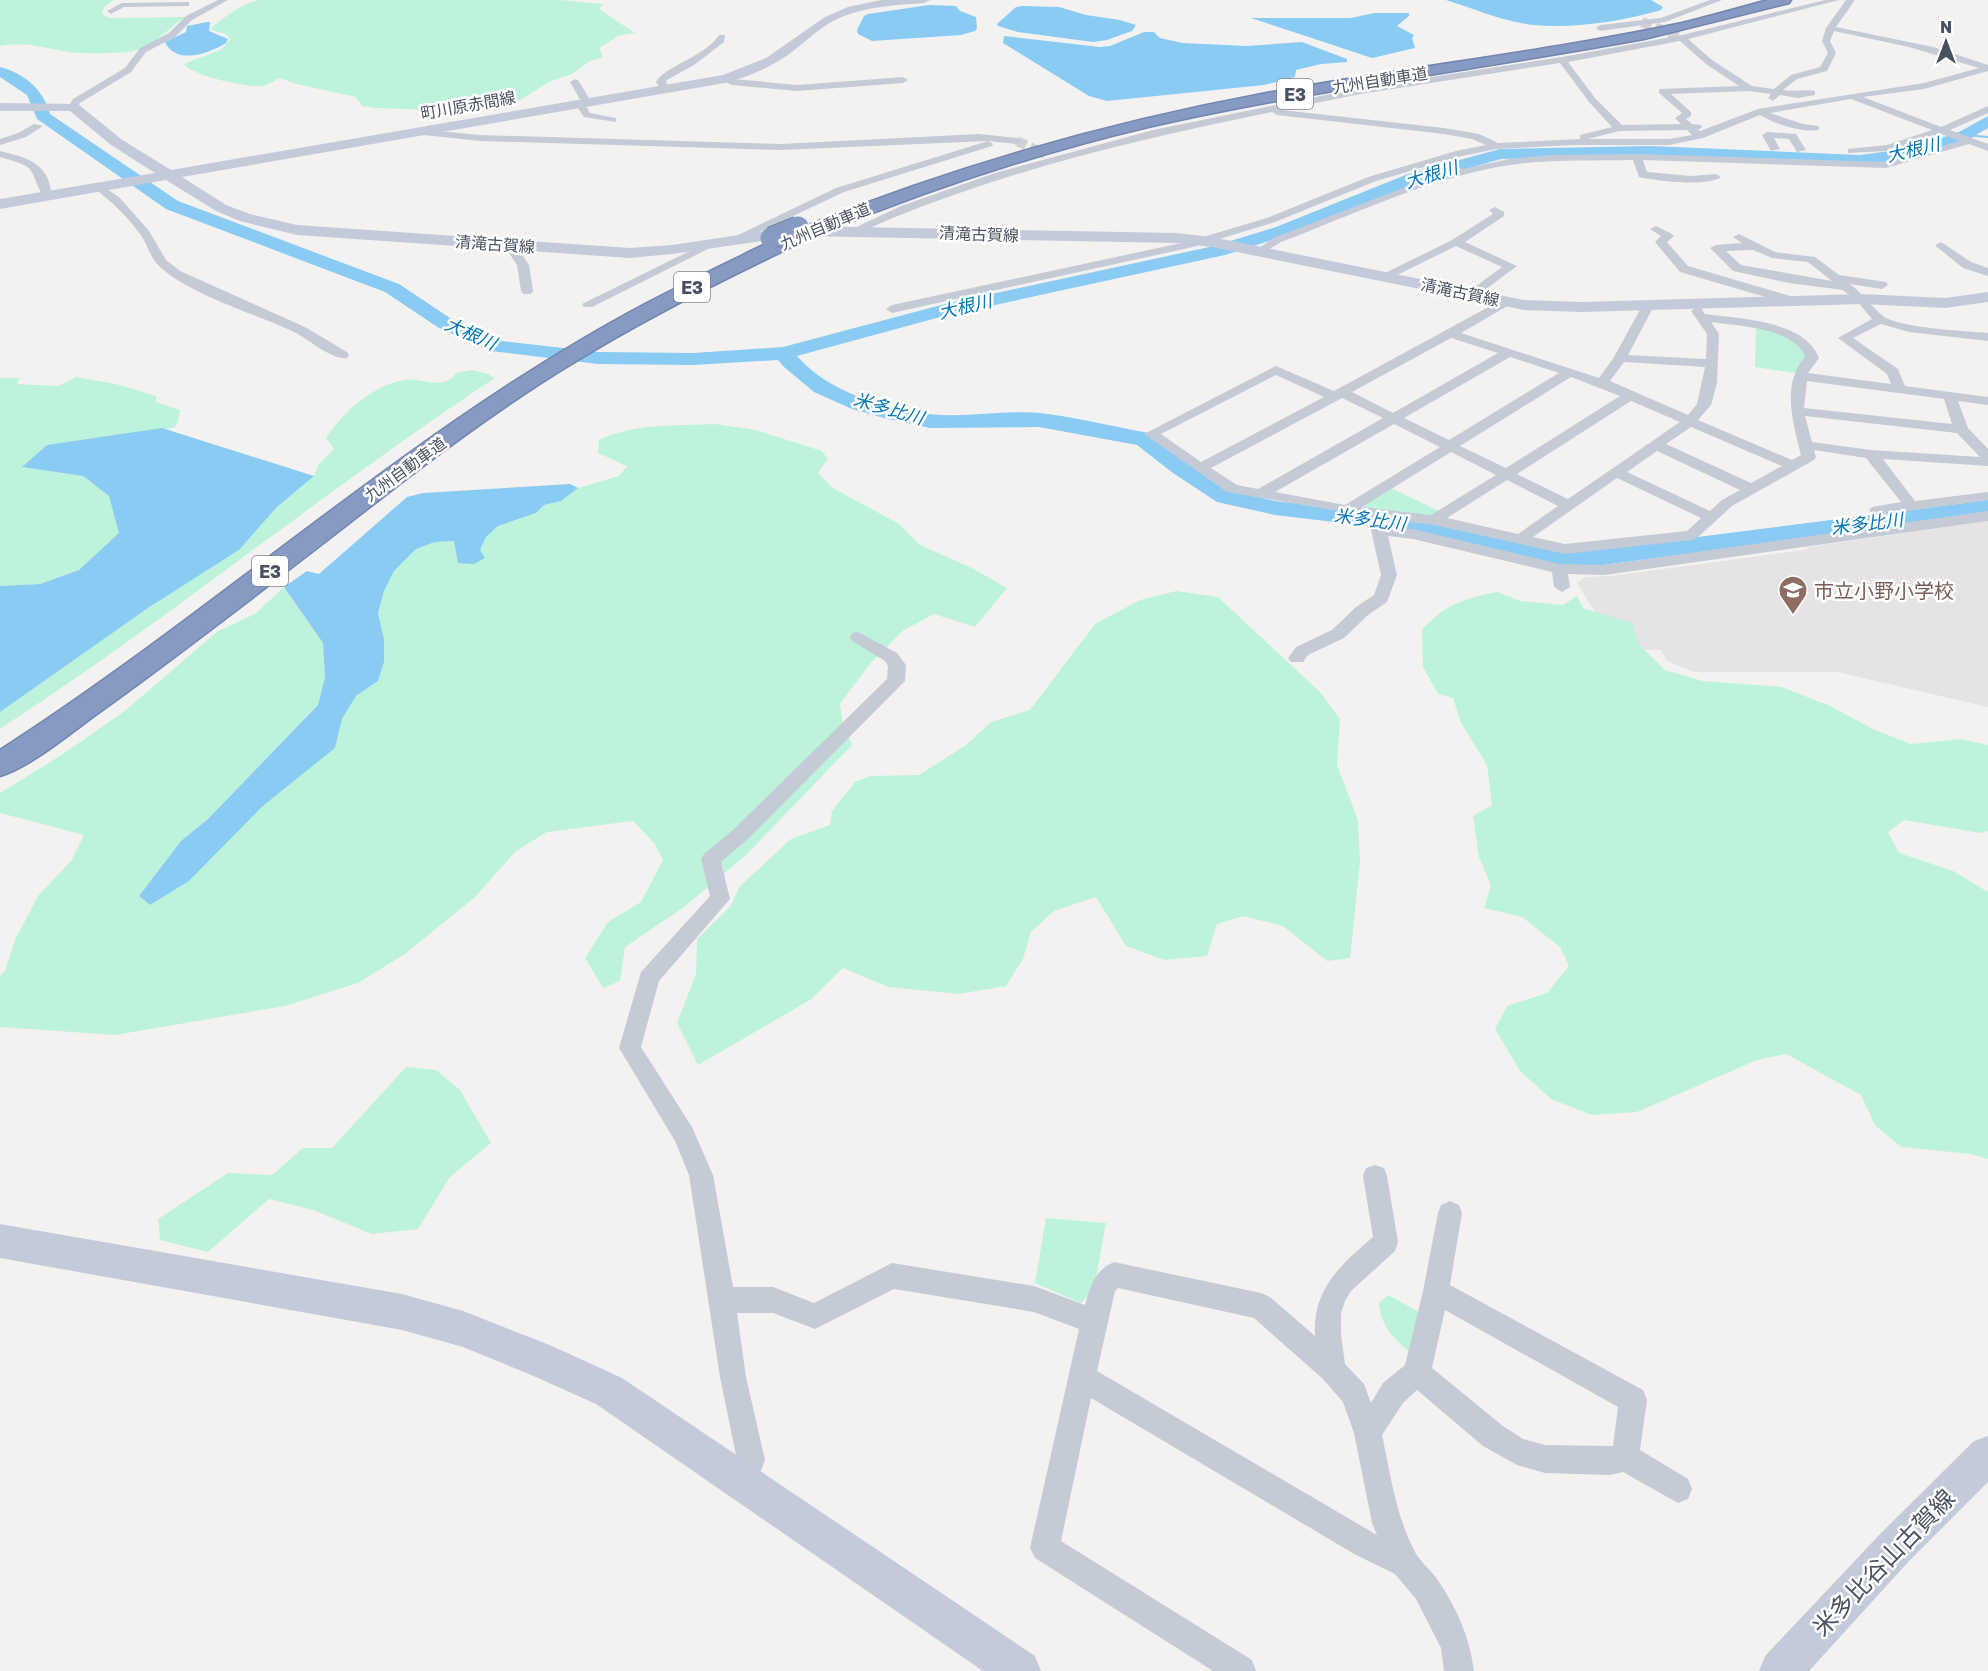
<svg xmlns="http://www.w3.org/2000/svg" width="1988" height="1671" font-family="'Golos Text','Noto Sans JP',sans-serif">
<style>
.education{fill:#e5e3e3}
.green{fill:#bef3db}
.water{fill:#89cbf2}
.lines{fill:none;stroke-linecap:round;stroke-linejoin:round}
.stream{stroke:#89cbf2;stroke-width:2}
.river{fill:#89cbf2;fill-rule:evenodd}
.street-tunnel{stroke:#d2d2d4;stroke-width:10;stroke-dasharray:10 4.5;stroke-linecap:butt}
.highway-casing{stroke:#7185af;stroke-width:3}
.street{fill:#c4cbd7;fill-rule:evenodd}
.secondary{fill:#c3cbdb;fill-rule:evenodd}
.highway{fill:#869ac3;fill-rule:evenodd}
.highway-bridge-casing{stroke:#7185af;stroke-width:23;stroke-linecap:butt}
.highway-bridge{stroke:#869ac3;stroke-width:21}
.labels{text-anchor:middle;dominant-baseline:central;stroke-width:5;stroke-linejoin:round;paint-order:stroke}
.far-street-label{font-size:16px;fill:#485161;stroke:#fff}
.shield{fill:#fff;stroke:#7f8590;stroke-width:1.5}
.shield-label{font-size:18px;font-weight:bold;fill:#485161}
.far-water-label{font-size:18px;font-style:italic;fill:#0375b9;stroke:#fff}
.education-label{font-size:20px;fill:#785e54;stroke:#fff;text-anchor:start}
.near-street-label{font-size:24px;fill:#485161;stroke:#fff}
</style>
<rect width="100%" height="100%" fill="#f4f2f1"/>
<path class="education" d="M1988 521V707L1837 672H1694L1667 661 1661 650 1618 649 1577 583 1586 577 1611 576 1805 550 1809 547Z"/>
<g class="green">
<path d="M0 0H114L105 6 102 14 109 18 186 17C169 26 158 44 137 50 122 54 84 54 68 52 44 48 25 41 0 46Z"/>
<path d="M259 0H560L603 4 599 9 635 33 620 35 599 48 603 57 590 61 572 74 549 82 517 102 462 111 375 108 362 106 356 97 296 84 280 78C275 80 268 85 262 86 248 88 192 76 184 64L222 49 230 39 227 35 210 29C226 16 239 5 259 0Z"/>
<path d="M1756 328C1786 334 1791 332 1808 359L1795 373 1755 367Z"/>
<path d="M472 370 488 374 495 378C326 489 170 619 0 729V712L148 608 239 550 277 507 314 476 319 464 334 449 326 438C342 413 373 385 404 380 423 377 442 392 456 373Z"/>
<path d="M76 377 116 384 156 396V402L180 410 178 422 174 428 47 445 23 467 83 476 109 496 120 533 79 570 40 584 0 586V378H20L17 384 58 386Z"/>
<path d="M715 424 756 430 822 451 828 459 818 473 833 488 899 524 920 545 972 568 1007 588 975 627 934 614 904 630 869 665 840 704 842 719 852 745 746 855 684 907 625 947 620 981 603 988 585 958 608 922 641 902 663 860 655 844 633 821 547 832 516 851 475 897 405 954 358 983 285 1006 115 1035 0 1027V976L5 971 15 940 38 896 71 861 84 835 0 813V793L63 754 126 710 218 631 255 614 284 587 323 643 325 677 318 705 208 819 181 841 139 896 150 905 189 881 263 806 335 748 342 719 356 696 378 681 384 662V639L378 613 384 591 394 571 416 549 435 542 454 541 485 559 480 550 486 537 498 526 535 513 544 505 561 501 578 488 619 476 627 466 598 453 599 440C634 423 676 426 715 424Z"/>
<path d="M1389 487 1441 512 1434 517 1358 509Z"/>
<path d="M1176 591 1218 597 1320 692 1340 719 1337 765 1358 820 1360 862 1350 958 1327 961 1283 926 1243 916 1217 924 1207 956 1164 960 1126 946 1096 897 1054 911 1031 932 1023 959 1006 986 959 994 888 987 843 968 810 1000 698 1065 677 1023 696 974 697 939 730 907 740 886 791 839 830 825 832 811 855 782 870 776 919 775 966 745 991 722 1030 710 1095 624 1140 600Z"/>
<path d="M1497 592 1520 601 1563 605 1577 596 1583 608 1632 623 1639 644 1665 670 1703 681 1782 687 1830 706 1873 729 1911 744 1961 739 1988 745V831L1980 833 1904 820 1888 832 1899 853 1953 871 1988 892V1159L1971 1154 1901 1147 1875 1125 1861 1095 1786 1054 1757 1060 1637 1112 1592 1115 1551 1099 1520 1071 1495 1029 1507 1006 1547 993 1569 966 1560 947 1522 917 1484 908 1491 886 1479 857 1473 816 1492 805 1487 765 1461 723 1453 698 1438 694 1423 667 1422 630C1443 605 1466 598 1497 592Z"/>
<path d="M406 1067 436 1070 460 1090 491 1143 450 1177 418 1229 372 1234 313 1210 269 1199 208 1252 160 1240 158 1219 228 1173 272 1175 303 1148H332Z"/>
<path d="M1046 1218 1106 1223 1094 1289 1081 1303 1035 1283Z"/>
<path d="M1388 1295 1421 1313 1415 1357C1396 1340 1381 1329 1379 1303Z"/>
</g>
<g class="water">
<path d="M1446 0H1651L1663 7 1661 10C1624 21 1573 29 1534 25 1504 22 1475 9 1446 0Z"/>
<path d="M929 5 956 6 960 11 976 17 977 28 975 31 961 35 872 41 858 34 857 30 864 16 868 14Z"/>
<path d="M1022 6 1059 7 1086 15 1120 20 1136 25 1132 31 1107 40 1093 42 1018 32 998 26 997 24 1016 7Z"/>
<path d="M1374 13H1409V16L1397 26 1414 35 1412 38 1415 48 1372 58 1251 18H1351Z"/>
<path d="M207 22H210L209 31 228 39 226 43C210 53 176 66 165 42L186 32 187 26Z"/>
<path d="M1144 32H1154L1160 38 1182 43 1247 46 1302 42 1347 59V62L1321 64 1296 70 1295 77 1264 85 1107 101 1089 96 1003 43 1004 36 1100 47 1110 46Z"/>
<path d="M162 428 314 476 277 507 239 550 148 608 0 712V586L40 584 79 570 119 533 109 496 83 476 22 467 47 445Z"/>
<path d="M570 484 578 488 561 501 544 505 536 513 498 526 486 537 480 550 485 558 474 564 458 563 454 541 435 542 416 549 394 571 384 591 378 613 384 639V662L378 681 356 696 342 719 335 748 263 806 189 881 150 905 139 896 181 841 208 819 318 705 325 677 323 643 284 587 307 571 319 574 407 497 423 493Z"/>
</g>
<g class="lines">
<path class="stream" d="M1965 135 1988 137"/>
<path class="river" d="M0 67C24 73 44 90 50 114L178 201 399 284 453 320 502 341 598 352 693 353 783 347 941 305 1214 246 1276 227 1408 174 1500 149 1650 146 1860 155 1897 150 1926 143 1959 132 1988 116V128L1971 138 1938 149 1898 160 1860 165 1650 156 1501 159 1420 182 1288 235 1225 255 944 316 797 356C827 391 884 409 929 414 966 418 1003 410 1040 413 1075 417 1110 426 1144 432L1152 434 1189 463 1234 492 1275 501 1410 517 1526 544 1564 549 1596 550 1988 500V514L1596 566 1564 565 1524 559 1410 531 1275 515 1217 502 1173 473 1137 445 1039 427 930 428 884 418 852 409 814 392 784 367 778 360 693 365 598 364 491 351 439 328 385 292 166 209 37 119 27 95 0 77Z"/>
<g class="street-tunnel">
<path d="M1642 22 1682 38"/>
<path d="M1017 141 1045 154"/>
</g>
<g class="highway-casing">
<g id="highway">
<path d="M1768 0H1791L1789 3 1644 39C1479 69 1312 90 1148 127 1038 153 930 189 825 232H811L808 228 811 224C959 165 1111 122 1267 93 1405 67 1545 52 1682 23 1711 16 1739 8 1768 0Z"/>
<path d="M793 233 800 235 803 239 800 243C722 280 646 318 573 363 505 404 442 451 379 500 287 571 196 643 101 711 74 730 31 767 0 776V750C221 608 414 426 647 303 678 287 709 271 741 256 757 248 775 238 793 233Z"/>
</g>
</g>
<g class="street">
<path d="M218 0H228L192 20 175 37 146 52 131 72 80 103 76 109H70L68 107 73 99 125 68 140 48 169 33 186 16Z"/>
<path d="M1710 0H1722L1665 22 1600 31 1596 28 1600 25 1661 18Z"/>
<path d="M1825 0H1839L1688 39 1712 60 1752 86 1774 89 1791 75 1820 67 1828 53 1822 41 1826 28 1846 0H1855L1836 27 1933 47 1988 65V71L1924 89 1863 97 1941 127 1988 106V113L1950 130 1988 144V151L1969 144 1886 168 1643 160 1647 172 1691 176 1716 174 1721 177C1708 187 1656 181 1639 177L1633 160C1592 161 1550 159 1510 165 1431 177 1355 214 1281 242L1260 255 1254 252 1273 238 1411 185 1458 170 1509 159 1549 155 1641 154 1886 162 1960 141 1941 134 1887 151 1848 153V149L1887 145 1932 130 1851 99 1770 113 1803 124 1819 126V130C1801 133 1775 124 1760 115L1703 138 1669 145H1574L1496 149 1462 156 1376 181 1275 222 1193 247 892 313 886 309 892 305 1186 242 1267 218 1368 177 1456 151 1486 145 1472 139 1444 134 1277 115 1272 112C1130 141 989 174 856 234H848L846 232 901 206 995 173 1153 130 1360 88 1562 57 1682 35ZM1834 31 1909 47 1979 68 1924 83 1758 109 1700 131 1698 130 1702 127 1701 125 1692 124 1686 119 1691 116V112L1671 94 1749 91 1771 94 1768 98 1773 101 1780 95 1798 98 1815 95V91C1805 89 1794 92 1783 90L1797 79 1827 71 1836 53 1830 41ZM1680 41 1706 64 1739 86 1659 89V93L1682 113 1675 118 1681 124 1622 125 1595 98 1568 62ZM1560 63 1589 102 1612 127 1580 135V139L1498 143 1479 134 1444 128 1282 110 1360 94ZM1687 130 1692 135 1669 139H1588L1619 131Z"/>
<path d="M186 2H189V6L124 7 111 14 107 11 122 3Z"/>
<path d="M719 35H725L724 42 694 65 667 80 666 82 671 90 663 92 656 82C665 66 706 56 719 35Z"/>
<path d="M725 76 734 79 797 85 903 77 908 80 903 83 797 91 732 85 722 81V77Z"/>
<path d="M575 79 578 80 592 103 586 106 590 113 616 118V122L584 117 575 104 581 101 570 82Z"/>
<path d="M34 124 43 126 26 137 0 145V139L18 133Z"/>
<path d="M418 129 480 135 781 144 979 134 1017 138 1022 141 1017 144 988 141 993 144 992 146 844 192 740 241 736 240V236L836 188 988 141 781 150 480 141 414 134 413 132Z"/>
<path d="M1767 132 1796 134 1806 150 1797 152 1789 139 1774 138 1780 149 1771 151 1762 135Z"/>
<path d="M0 151C19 156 39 159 48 179 50 185 52 191 51 197H43C28 166 38 168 0 157Z"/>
<path d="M98 183 119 197 149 231 166 260 180 271 305 327 347 352 349 355 347 358C333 361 307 338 294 332 256 314 187 294 158 265 150 257 147 243 140 234 127 216 111 201 94 188V184Z"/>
<path d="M1495 207 1504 212V216L1465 242 1517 266 1474 298 1470 299 1464 295 1502 267 1456 246 1387 280 1383 281 1377 277 1452 240 1493 214 1489 210Z"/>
<path d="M1656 226 1672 234 1674 236 1667 242 1688 266 1797 298 1799 301 1793 305 1680 272 1655 242 1661 236 1650 229Z"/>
<path d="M1739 234 1775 252 1815 257 1839 275 1886 282 1888 285 1882 289 1850 284C1863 294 1872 307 1883 316 1898 328 1967 331 1988 333V341L1909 332 1881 324 1853 338 1898 369 1905 386 1988 397V405L1958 401 1968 428 1988 449V466L1883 459 1915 501 1988 492V500L1877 515 1872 513 1869 510 1872 507 1901 502 1866 458 1814 450 1816 457 1814 460 1732 506 1697 538 1692 540 1565 554 1434 525 1383 519 1386 527 1413 529 1559 564 1604 565 1988 511V521L1604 575 1568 574 1570 587 1562 592 1554 587 1552 572 1413 539 1388 536 1397 575 1387 602 1368 615 1344 638 1308 655 1303 662H1291L1288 658 1296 647 1332 630 1356 607 1374 595 1381 575 1369 521 1373 517 1227 492 1144 434 1276 366 1334 391 1505 298 1509 299 1511 302 1509 305 1461 333 1599 378 1614 357 1642 306 1648 302 1654 306 1628 355 1706 359 1707 334 1691 311 1697 307 1701 308 1705 314C1740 319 1805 320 1819 358L1808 373 1891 384 1887 374 1838 338 1872 319 1858 302 1843 290 1789 283 1733 271 1710 248 1716 245 1742 243 1733 237ZM1753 250 1772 258 1808 262 1832 281 1741 265 1726 251ZM1711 322C1739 326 1795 328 1805 357 1781 384 1793 423 1801 455L1792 460 1698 420 1711 405 1717 383 1719 334ZM1451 338 1498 353 1393 413 1352 392ZM1510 357 1559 373 1449 440 1404 418ZM1624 362 1705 367 1697 404 1688 415 1610 381ZM1276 375 1324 397 1201 462 1161 434ZM1571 377 1620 396 1506 468 1460 446ZM1807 381 1944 399 1952 424 1804 408ZM1342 398 1383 418 1258 489 1237 485 1211 468ZM1631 401 1680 422 1568 499 1517 474ZM1805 416 1957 433 1980 457 1871 450 1812 442ZM1394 424 1440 447 1345 505 1275 492ZM1691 427 1782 466 1751 483 1666 444ZM1657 451 1740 490 1722 500 1710 511 1627 472ZM1451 452 1496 475 1431 515 1362 507ZM1617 478 1701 518 1687 531 1565 544 1533 537ZM1507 480 1558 506 1518 534 1447 518Z"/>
<path d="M516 242 522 245 521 253 529 265 533 291 531 294H523L521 291 517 265 509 253 510 245Z"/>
<path d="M708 242 714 245 712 247 592 307H584L582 304Z"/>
<path d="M1941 242 1971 262 1988 268V276L1963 268 1937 247 1935 245Z"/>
<path d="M858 632 897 653 906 665 905 681 747 840 721 862 730 899 659 981 641 1047 692 1127 713 1175 733 1287H773L814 1303 892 1263 1034 1286 1085 1305C1091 1285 1094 1271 1114 1262L1261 1293 1270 1297 1315 1336C1312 1290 1340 1265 1373 1237L1363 1176 1366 1168 1375 1165 1384 1168 1387 1176 1398 1242 1395 1251 1351 1291 1345 1301 1341 1313V1334L1345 1364 1364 1384 1371 1403 1383 1383 1405 1365 1423 1291 1438 1213 1441 1205 1450 1201 1459 1205 1462 1213 1450 1285 1643 1390 1647 1400 1640 1450 1688 1479 1692 1489 1688 1499 1678 1503 1623 1472 1610 1475 1545 1473 1517 1465 1483 1446 1417 1390 1403 1403 1382 1435C1391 1476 1395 1512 1414 1550 1419 1561 1430 1569 1437 1579 1456 1606 1470 1638 1474 1671H1444L1441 1648 1416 1599 1395 1574 1356 1555 1091 1398 1061 1541 1252 1660 1256 1671H1213L1035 1558 1030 1548 1079 1329 1034 1312 894 1289 815 1329 773 1313H737L746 1377 765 1460 753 1491 743 1495 733 1491 729 1481 737 1460 720 1377 689 1175 675 1141 619 1048 641 972 710 896 701 859 704 854 733 830 887 679 888 666 885 661 852 641 850 637 852 633ZM1118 1288 1254 1318 1323 1379 1343 1402 1354 1433 1372 1523 1377 1535 1097 1371 1115 1291ZM1445 1310 1618 1407 1613 1446 1545 1445 1523 1439 1503 1426 1432 1368Z"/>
</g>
<g class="secondary">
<path d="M881 0H930L924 3C893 5 861 7 833 21 817 30 803 44 788 55 769 68 748 77 725 83L182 177 226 205 250 214 297 225 630 248 672 245 798 226 1176 233 1212 237 1524 300 1582 302 1862 294 1945 298 1988 292V302L1945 308 1862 304 1582 312 1524 310 1212 247 1176 243 798 236 672 254 630 258 297 235 240 221 216 211 166 180 0 209V199L155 173 111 145 70 111H0V103L78 104 121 139 171 170 723 75 766 58 825 17 848 7Z"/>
<path d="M0 1224 402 1294 463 1311 552 1346 622 1378 1035 1656 1041 1671H983L596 1404 529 1374 463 1347 402 1330 0 1258Z"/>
<path d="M1988 1436V1482L1910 1560 1809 1671H1759L1765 1656 1882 1532 1974 1441Z"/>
</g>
<use href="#highway" class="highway"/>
<g class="highway-bridge-casing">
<path id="highway-bridge" d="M771 238 798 227"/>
</g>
<use href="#highway-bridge" class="highway-bridge"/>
</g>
<defs>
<g id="school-pin" transform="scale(1.5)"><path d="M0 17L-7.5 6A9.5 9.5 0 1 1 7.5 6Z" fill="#8d6e63" stroke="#fff"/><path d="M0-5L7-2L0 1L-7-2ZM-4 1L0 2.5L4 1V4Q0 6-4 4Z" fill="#fff"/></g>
</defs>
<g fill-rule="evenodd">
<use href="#school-pin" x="1793" y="590"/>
</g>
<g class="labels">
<g class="far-street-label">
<text transform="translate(1380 80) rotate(-9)">九州自動車道</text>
<text transform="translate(468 105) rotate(-10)">町川原赤間線</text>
<text transform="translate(825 226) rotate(-23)">九州自動車道</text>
<text transform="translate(979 234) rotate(2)">清滝古賀線</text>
<text transform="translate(495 244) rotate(4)">清滝古賀線</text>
<text transform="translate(1460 292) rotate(12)">清滝古賀線</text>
<text transform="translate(405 469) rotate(-36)">九州自動車道</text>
</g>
<g class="shield">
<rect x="1277" y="79" width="36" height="30" rx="4.5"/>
<rect x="674" y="272" width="36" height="30" rx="4.5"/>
<rect x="252" y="556" width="36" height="30" rx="4.5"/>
</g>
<g class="shield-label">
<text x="1295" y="94">E3</text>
<text x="692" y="287">E3</text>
<text x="270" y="571">E3</text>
</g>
<g class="far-water-label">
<text transform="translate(1913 149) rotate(-13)">大根川</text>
<text transform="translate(1431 174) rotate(-17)">大根川</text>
<text transform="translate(965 306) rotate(-13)">大根川</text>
<text transform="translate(471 333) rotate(24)">大根川</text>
<text transform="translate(889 408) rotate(16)">米多比川</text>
<text transform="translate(1370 519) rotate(7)">米多比川</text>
<text transform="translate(1867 523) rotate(-7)">米多比川</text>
</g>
<g class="education-label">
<text x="1814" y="590">市立小野小学校</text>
</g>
<g class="near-street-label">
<text transform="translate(1883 1562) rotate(-46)">米多比谷山古賀線</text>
</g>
</g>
<g transform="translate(1946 42)" stroke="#ffffff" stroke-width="4.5" paint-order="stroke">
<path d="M0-4.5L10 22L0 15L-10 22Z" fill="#485161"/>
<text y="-9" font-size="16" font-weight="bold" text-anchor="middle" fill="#485161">N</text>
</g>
</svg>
